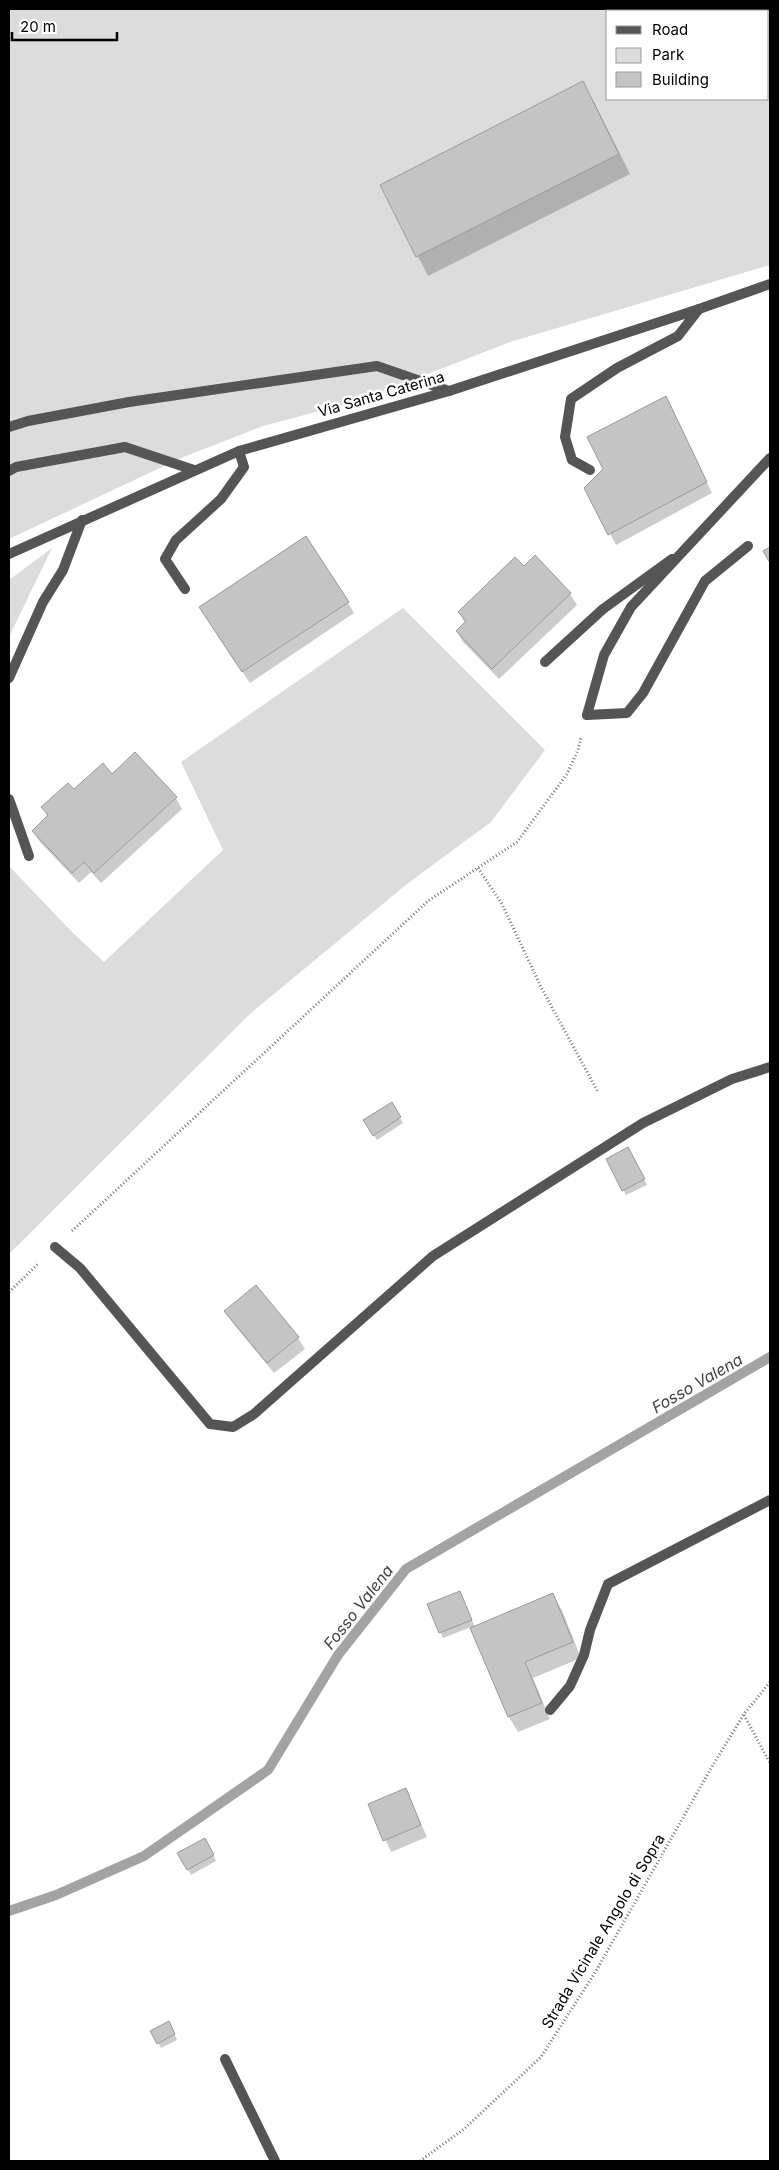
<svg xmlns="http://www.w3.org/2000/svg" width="779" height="2170" font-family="Inter,sans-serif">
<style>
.green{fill:#dcdcdc;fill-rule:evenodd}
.shadow{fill:#0003}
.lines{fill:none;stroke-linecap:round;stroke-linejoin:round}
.stream{stroke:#a3a3a3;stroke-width:10}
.building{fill:#c4c4c4;stroke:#999}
.path{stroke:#777;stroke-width:3;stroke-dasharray:1 2.5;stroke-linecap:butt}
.lane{stroke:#555;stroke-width:10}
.street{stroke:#555;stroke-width:10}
.labels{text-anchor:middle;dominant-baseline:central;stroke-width:5;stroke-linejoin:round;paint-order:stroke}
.street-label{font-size:15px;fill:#000;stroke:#fff}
.water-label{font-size:16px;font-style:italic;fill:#444;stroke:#fff}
</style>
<rect width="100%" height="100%" fill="#fff"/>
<g class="green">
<path d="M9 9H770V265L510 342 361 400 263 426 181 458 9 539ZM608 11H768V99H608Z"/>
<path d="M52 548 9 637V580Z"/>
<path d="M403 608 545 750 491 822 407 884 251 1013 9 1254V866L72 932 104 962 223 850 181 762Z"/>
</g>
<g class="shadow">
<path d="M594 102 630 174 428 276 381 185Z"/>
<path d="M672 409 712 493 616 545 586 488Z"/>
<path d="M535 557 570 594 577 605 499 679 463 642 457 631 465 623 459 612 524 567Z"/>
<path d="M348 603 354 613 250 683 207 619Z"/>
<path d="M112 775 176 798 182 809 101 883 91 872 79 883 40 842 33 831 48 817 43 808 74 791Z"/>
<path d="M391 1104 403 1123 377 1140 365 1121Z"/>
<path d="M631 1154 647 1185 626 1195 607 1159Z"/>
<path d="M256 1286 298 1338 305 1349 274 1373 232 1322 225 1311Z"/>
<path d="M553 1595 562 1610 581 1658 533 1678 550 1719 518 1732 509 1717 471 1627 443 1638 429 1605 462 1597 475 1627Z"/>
<path d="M406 1790 427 1837 391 1852 370 1805Z"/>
<path d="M205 1839 216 1861 191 1875 179 1853Z"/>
<path d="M172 2028 177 2040 161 2048 152 2031Z"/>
</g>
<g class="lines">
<path class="stream" d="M9 1911 56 1895 144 1856 268 1770 338 1655 406 1569 770 1357"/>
</g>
<g class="building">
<path d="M583 81 619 154 416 257 380 185Z"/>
<path d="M666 396 707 482 608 535 584 488 603 469 587 437Z"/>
<path d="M306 536 349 602 242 672 199 607Z"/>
<path d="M770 547V563L763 551Z"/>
<path d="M535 555 571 593 492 669 456 631 466 621 458 612 515 557 524 566Z"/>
<path d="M135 752 177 797 94 873 84 862 72 873 32 831 48 815 41 807 68 783 74 789 103 763 112 774Z"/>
<path d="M392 1102 401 1117 373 1136 363 1120Z"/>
<path d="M628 1147 645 1179 622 1191 606 1159Z"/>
<path d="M256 1285 299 1337 267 1363 224 1311Z"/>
<path d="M460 1591 472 1620 439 1633 427 1604Z"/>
<path d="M553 1593 573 1642 525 1662 542 1703 508 1717 470 1628Z"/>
<path d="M406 1788 421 1825 383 1841 368 1804Z"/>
<path d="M205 1838 214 1855 187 1870 177 1853Z"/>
<path d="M169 2021 175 2034 157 2044 150 2031Z"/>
</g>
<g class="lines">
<g class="path">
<path d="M478 868 502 904 541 987 598 1092"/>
<path d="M72 1231 428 901 517 842 567 774 578 750 581 737"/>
<path d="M9 1292 39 1263"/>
<path d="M744 1715 770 1763"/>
<path d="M420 2161 464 2129 541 2057 596 1971 710 1770 744 1714 770 1682"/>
</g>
<g class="lane">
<path d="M9 427 28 421 129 402 377 366 449 391"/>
<path d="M590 470 572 460 565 437 571 399 617 368 678 336 699 309"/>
<path d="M9 471 16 467 125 447 194 470"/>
<path d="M185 589 165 559 176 540 221 499 244 467 239 451"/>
<path d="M545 662 603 609 672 559"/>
<path d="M9 678 43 602 63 570 82 520"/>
<path d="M587 715 627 713 643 693 705 581 748 546"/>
<path d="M9 799 29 856"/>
<path d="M55 1247 80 1268 210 1424 233 1427 254 1414 433 1256 643 1123 732 1079 770 1067"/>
<path d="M550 1710 570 1686 584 1655 590 1630 608 1584 770 1500"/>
<path d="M225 2059 275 2161"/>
</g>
<g class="street">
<path d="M9 554 239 451 449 391 699 309 770 284"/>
<path d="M587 715 604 655 631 607 770 458"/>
</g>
</g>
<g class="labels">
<g class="street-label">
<text transform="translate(381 394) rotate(-16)">Via Santa Caterina</text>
<text transform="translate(603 1931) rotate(-59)">Strada Vicinale Angolo di Sopra</text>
</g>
<g class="water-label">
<text transform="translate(697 1383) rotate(-30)">Fosso Valena</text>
<text transform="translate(358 1607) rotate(-52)">Fosso Valena</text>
</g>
</g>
<rect width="779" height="2170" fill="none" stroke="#000000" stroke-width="20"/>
<rect x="606" y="10" width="162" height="90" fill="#ffffff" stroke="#999999"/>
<rect x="616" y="26" width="25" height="8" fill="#555555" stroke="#999999"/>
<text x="652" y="35" font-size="15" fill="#000000">Road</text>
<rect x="616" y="48" width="25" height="15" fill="#dcdcdc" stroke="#999999"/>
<text x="652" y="60" font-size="15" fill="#000000">Park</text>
<rect x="616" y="72" width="25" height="15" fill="#c4c4c4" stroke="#999999"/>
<text x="652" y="85" font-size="15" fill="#000000">Building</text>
<path d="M12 32v8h105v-8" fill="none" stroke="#000000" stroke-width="2.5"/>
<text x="20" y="32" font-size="15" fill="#000000" stroke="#ffffff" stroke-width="4" paint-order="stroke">20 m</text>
</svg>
